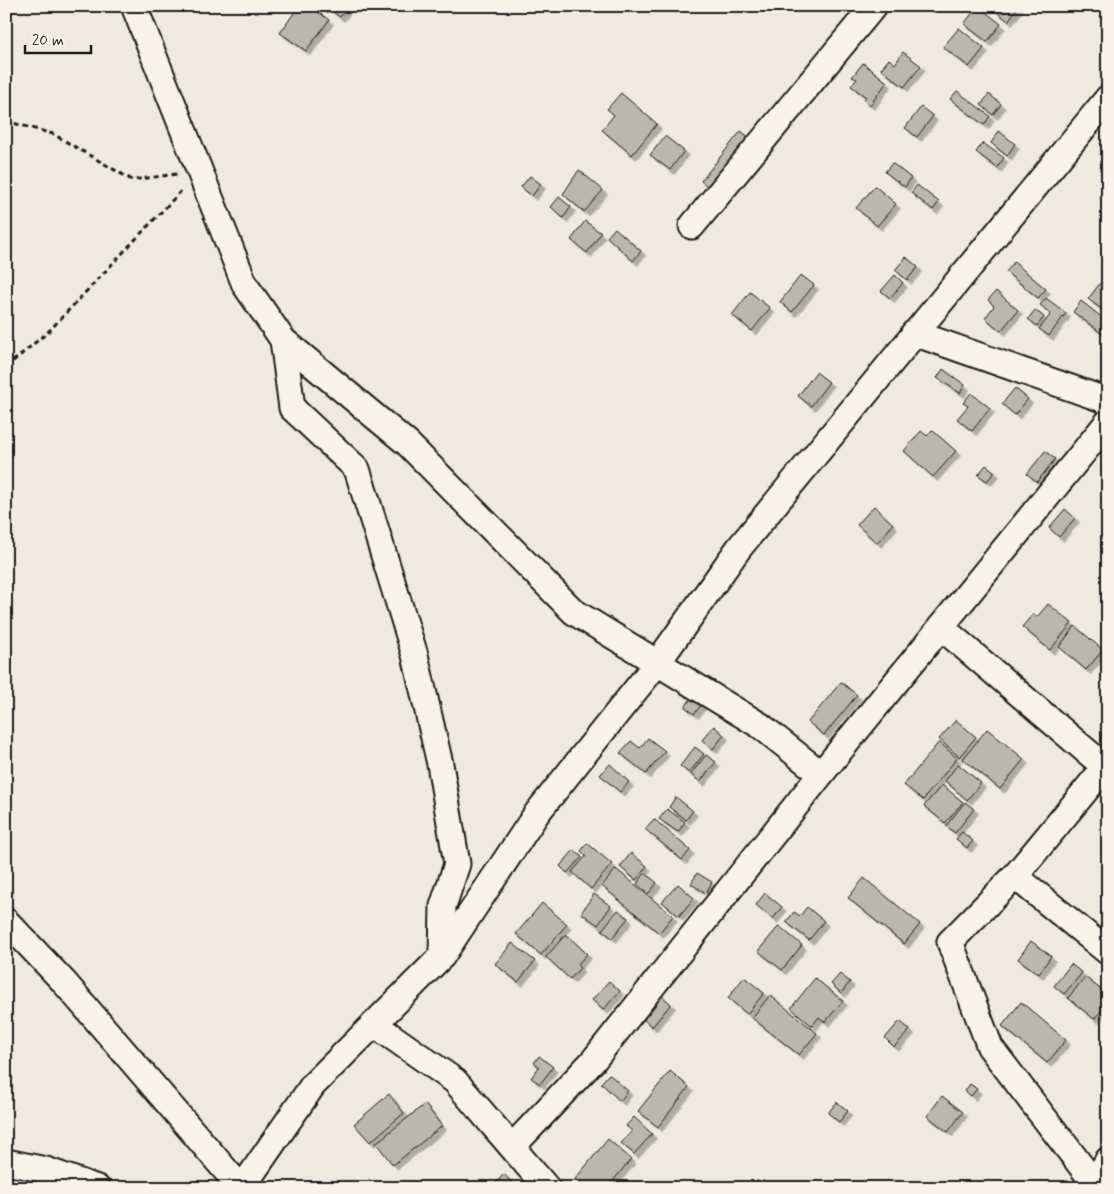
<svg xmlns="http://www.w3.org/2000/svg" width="1114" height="1194" font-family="Mynerve,sans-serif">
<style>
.building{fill:#bab7af;stroke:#1c1c1c;filter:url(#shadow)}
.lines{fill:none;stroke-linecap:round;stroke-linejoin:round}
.minor-casing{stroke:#1c1c1c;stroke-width:29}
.path{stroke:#1c1c1c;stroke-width:3;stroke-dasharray:5 4;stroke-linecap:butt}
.minor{stroke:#f7f3e8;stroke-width:25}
</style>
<defs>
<filter id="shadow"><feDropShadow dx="4.5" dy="4.5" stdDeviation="0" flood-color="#0004"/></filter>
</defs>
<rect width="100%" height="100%" fill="#eeeae0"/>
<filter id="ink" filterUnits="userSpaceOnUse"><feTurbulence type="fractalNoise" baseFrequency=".02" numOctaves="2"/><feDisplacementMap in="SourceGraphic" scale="10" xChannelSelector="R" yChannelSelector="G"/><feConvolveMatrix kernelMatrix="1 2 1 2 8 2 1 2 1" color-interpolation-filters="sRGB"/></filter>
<g filter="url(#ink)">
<g class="building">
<path d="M299 6H310L329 20 306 51 280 33Z"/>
<path d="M331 6H348L340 17 329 9Z"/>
<path d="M978 6 1001 24 987 42 964 24Z"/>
<path d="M990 6H1019L1008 21Z"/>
<path d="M959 28 984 48 969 67 943 47Z"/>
<path d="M903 52 921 66 904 87 881 69 889 59 895 64Z"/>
<path d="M863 63 887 82 870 105 863 100 866 97 851 86 857 79 852 77Z"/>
<path d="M957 91 990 116 984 125 950 99Z"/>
<path d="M621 93 657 124 632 155 602 130 614 115 607 109Z"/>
<path d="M989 94 1001 104 993 115 981 105Z"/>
<path d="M921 107 933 116 917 137 905 128Z"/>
<path d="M741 131 750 138 711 189 701 181Z"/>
<path d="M999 131 1015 144 1007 156 991 143Z"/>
<path d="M665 136 684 151 670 170 650 155Z"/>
<path d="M983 143 1004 158 997 168 976 152Z"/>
<path d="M892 163 911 178 905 187 885 172Z"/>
<path d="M579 170 603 190 584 212 563 194Z"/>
<path d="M530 176 541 184 532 196 521 187Z"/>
<path d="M917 185 939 202 933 210 911 193Z"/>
<path d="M875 186 896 204 877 226 856 208Z"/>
<path d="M559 197 571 207 563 218 551 207Z"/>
<path d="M585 221 601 233 587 253 571 240Z"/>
<path d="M615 228 641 251 633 261 607 237Z"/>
<path d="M906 257 918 267 907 280 895 270Z"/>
<path d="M1014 262 1046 289 1038 298 1006 272Z"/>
<path d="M1108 273V314L1088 299Z"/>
<path d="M801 275 814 285 792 312 780 302Z"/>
<path d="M895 275 903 283 890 298 881 291Z"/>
<path d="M996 291 1018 310 1001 331 985 318 994 306 988 300Z"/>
<path d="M750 292 770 308 752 331 732 315Z"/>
<path d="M1046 298 1066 313 1049 336 1039 329 1051 314 1040 305Z"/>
<path d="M1081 301 1108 322V338L1073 312Z"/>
<path d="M1035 310 1044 317 1037 326 1028 319Z"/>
<path d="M943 369 965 385 960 393 937 378Z"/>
<path d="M816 372 829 382 811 406 798 396Z"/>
<path d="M1015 388 1028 399 1015 415 1002 404Z"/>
<path d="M971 393 990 408 972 431 957 419 968 406 963 403Z"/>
<path d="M932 430 956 451 933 477 904 451 921 431 927 436Z"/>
<path d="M1045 451 1055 459 1037 482 1027 474Z"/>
<path d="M986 465 995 472 987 481 978 475Z"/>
<path d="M874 506 893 524 877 543 857 525Z"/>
<path d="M1065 509 1075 518 1059 537 1049 528Z"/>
<path d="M1048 604 1072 623 1050 650 1022 627 1033 614 1037 617Z"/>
<path d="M1075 626 1103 650 1086 670 1059 647Z"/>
<path d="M841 682 857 695 824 735 808 722Z"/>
<path d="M692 697 702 704 694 714 685 707Z"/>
<path d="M956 720 976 737 959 757 939 739Z"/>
<path d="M714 726 724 735 713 749 702 740Z"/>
<path d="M987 729 1024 759 1000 789 963 759Z"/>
<path d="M648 738 665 751 646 774 620 753 631 741 640 748Z"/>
<path d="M939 742 957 758 923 800 904 785Z"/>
<path d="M695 747 704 754 689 773 680 766Z"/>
<path d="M706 755 716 762 700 782 691 774Z"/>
<path d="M610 764 629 782 620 792 600 775Z"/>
<path d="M958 764 981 783 967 800 945 781Z"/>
<path d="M942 785 963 802 945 823 924 806Z"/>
<path d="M676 797 693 811 686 820 669 807Z"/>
<path d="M965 802 974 809 955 833 946 826Z"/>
<path d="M667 809 685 822 678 832 659 819Z"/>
<path d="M654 819 690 850 682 860 645 829Z"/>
<path d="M962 832 973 841 967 848 956 839Z"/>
<path d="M587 843 612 864 591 889 572 872 586 856 581 851Z"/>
<path d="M574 850 582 857 567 873 560 866Z"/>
<path d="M631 853 647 866 636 880 620 867Z"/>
<path d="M616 869 673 916 659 933 602 886Z"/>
<path d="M645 873 657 883 648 894 637 884Z"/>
<path d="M697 873 712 882 706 893 691 884Z"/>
<path d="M864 878 920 924 904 944 848 898Z"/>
<path d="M678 884 694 898 679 916 662 902Z"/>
<path d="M765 893 782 907 773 919 756 905Z"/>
<path d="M594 894 611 906 598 925 581 913Z"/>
<path d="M542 903 567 924 541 955 516 934Z"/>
<path d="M807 907 824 921 809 940 786 922 794 912 800 916Z"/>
<path d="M618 910 628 918 612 938 602 930Z"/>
<path d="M779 926 802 945 782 970 758 951Z"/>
<path d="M566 934 587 954 577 965 580 968 570 979 546 957Z"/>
<path d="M1031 941 1051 956 1039 974 1018 959Z"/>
<path d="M512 943 535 961 518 982 495 964Z"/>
<path d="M1071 964 1082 973 1064 994 1054 986Z"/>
<path d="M840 974 850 982 841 993 831 984Z"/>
<path d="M744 977 764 993 747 1014 728 998Z"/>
<path d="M1085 977 1108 995V1003L1094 1019 1068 998Z"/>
<path d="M815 978 843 1001 825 1022 819 1017 812 1026 791 1008Z"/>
<path d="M609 981 620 991 603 1010 592 1000Z"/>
<path d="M661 995 671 1004 652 1027 642 1018Z"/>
<path d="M770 995 817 1033 799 1055 752 1018Z"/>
<path d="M1021 1002 1066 1040 1047 1063 1002 1026Z"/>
<path d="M900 1021 910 1030 894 1047 885 1038Z"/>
<path d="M539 1056 553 1067 540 1084 531 1078 539 1067 534 1063Z"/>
<path d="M670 1071 689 1087 658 1127 638 1111Z"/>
<path d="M609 1074 628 1091 620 1101 601 1083Z"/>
<path d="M970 1084 977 1089 971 1096 965 1091Z"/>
<path d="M389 1094 404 1113 370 1142 354 1124Z"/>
<path d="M942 1096 963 1112 948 1132 927 1116Z"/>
<path d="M837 1102 848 1111 839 1122 828 1113Z"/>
<path d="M425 1104 442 1126 393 1165 376 1143Z"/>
<path d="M634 1117 652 1134 634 1154 621 1143 632 1131 626 1126Z"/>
<path d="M608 1139 631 1159 607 1188H585L575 1179Z"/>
<path d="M504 1174 513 1184 509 1188H491Z"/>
</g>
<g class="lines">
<g class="minor-casing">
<g id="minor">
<path d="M134 6 245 285 283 340 408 444 574 612 761 726 821 774"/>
<path d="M692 226 874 6"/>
<path d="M914 333 1108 401"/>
<path d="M283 340 292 408 357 469 415 655 440 764 457 864 443 906 442 956"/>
<path d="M941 627 1105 767 1108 763"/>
<path d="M1015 876 1105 767 1108 769"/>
<path d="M6 921 64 982 241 1188"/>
<path d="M374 1024 455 1081 547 1188"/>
<path d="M512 1147 593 1061 821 774 1108 422"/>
<path d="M6 1162 46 1170 97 1188"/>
<path d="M1095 1183 1108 1160"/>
<path d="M242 1188 313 1085 442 956 537 813 658 662 739 548 1108 98"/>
<path d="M1098 1188 990 1047 950 942 1015 876 1108 952"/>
</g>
</g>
<g class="path">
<path d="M6 121 53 134 132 180 177 174"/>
<path d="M6 367 48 332 182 190"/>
</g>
<use href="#minor" class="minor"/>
</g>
</g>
<rect width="1114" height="1194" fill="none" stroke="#f7f3e8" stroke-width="25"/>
<rect x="12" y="12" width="1089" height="1169" fill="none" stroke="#1c1c1c" stroke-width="2" filter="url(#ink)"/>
<path d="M25 45v8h66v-8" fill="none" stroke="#1c1c1c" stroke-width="2.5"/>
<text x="32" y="45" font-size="15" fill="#1c1c1c" stroke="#f7f3e8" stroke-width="4" paint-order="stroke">20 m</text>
</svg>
